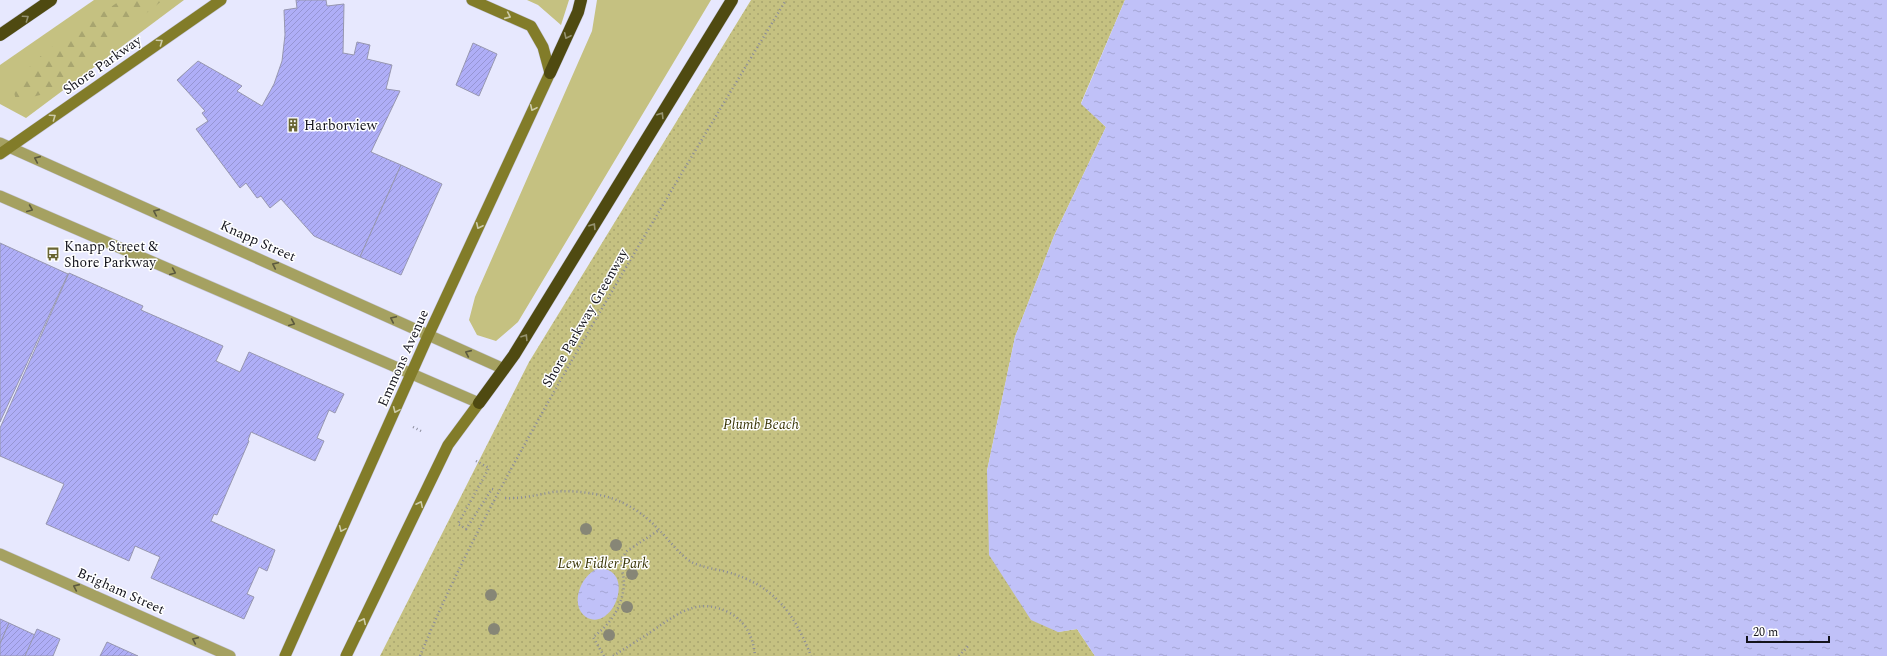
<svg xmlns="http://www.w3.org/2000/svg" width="1887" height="656" font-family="Spectral,serif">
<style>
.grass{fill:#c5c181}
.forest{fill:url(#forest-firs)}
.park{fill:url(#park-dots)}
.water{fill:url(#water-ripples)}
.building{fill:url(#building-hatch);stroke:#9797b0}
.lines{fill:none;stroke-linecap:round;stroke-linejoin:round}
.minor-casing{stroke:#c5c6da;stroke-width:12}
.secondary-casing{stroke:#c5c6da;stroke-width:12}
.motorway-casing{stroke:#c5c6da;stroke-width:13}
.path{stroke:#898a9a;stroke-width:2.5;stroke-dasharray:1 3;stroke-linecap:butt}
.minor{stroke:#a5a161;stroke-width:11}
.secondary{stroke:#827c29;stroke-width:11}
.motorway{stroke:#4f4a11;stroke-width:12}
.tree{fill:#878676}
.oneway{stroke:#cdcba9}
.oneway2{stroke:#959270}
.oneway3{stroke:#5c5a3e}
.labels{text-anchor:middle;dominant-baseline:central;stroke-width:3;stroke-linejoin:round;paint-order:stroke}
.street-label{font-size:14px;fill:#13131c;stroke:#fff}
.poi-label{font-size:14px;fill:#13131c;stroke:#fff;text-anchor:start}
.park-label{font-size:14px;font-style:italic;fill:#393506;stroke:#fff}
</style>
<defs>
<pattern id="forest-firs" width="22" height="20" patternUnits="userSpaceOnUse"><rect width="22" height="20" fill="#c5c181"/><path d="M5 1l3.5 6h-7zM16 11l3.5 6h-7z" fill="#a8a56f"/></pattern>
<pattern id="park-dots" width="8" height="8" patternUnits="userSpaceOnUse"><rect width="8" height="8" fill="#c5c181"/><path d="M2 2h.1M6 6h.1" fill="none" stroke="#a8a56f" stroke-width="1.8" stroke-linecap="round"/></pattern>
<pattern id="water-ripples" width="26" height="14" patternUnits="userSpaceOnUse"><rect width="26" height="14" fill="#c0c1f8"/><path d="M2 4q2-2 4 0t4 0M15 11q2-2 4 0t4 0" fill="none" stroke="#a4a5d4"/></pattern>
<pattern id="building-hatch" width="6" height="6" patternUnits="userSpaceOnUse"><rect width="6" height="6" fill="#afaef7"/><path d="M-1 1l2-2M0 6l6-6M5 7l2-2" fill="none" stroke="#9695d3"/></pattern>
</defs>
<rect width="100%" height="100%" fill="#e7e8fe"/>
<g class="grass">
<path d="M94 0H184L26 118 0 104V65Z"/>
<path d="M527 0H569L561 25 538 5Z"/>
<path d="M597 0H711L518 322 496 341 477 335 469 320 475 297 592 31Z"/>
</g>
<path class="forest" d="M121 0H163L44 94 16 101 13 87C41 47 82 27 121 0Z"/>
<path class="park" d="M751 0H1125L1081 103 1106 127 1054 236 1015 337 987 471 1058 632 1077 629 1095 656H380L529 362Z"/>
<g class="water">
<path d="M1125 0H1887V656H1095L1077 629 1058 632 1031 620 989 555 987 471 1015 337 1054 236 1106 127 1081 104Z"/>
<path d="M600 568C637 571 612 633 586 617 568 605 582 572 600 568Z"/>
</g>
<g class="building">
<path d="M296 0H326L327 6 344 4 343 53 354 55 357 42 370 45 367 59 392 65 386 89 400 91 371 152 401 165 360 257 314 236 281 199 270 208 261 196 257 198 246 183 240 188 196 129 208 121 202 113 205 111 177 80 198 61 242 86 237 91 262 106 274 84 282 61 285 35 284 10 297 8Z"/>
<path d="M473 43 497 54 479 96 456 85Z"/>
<path d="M401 165 442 184 401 275 360 257Z"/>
<path d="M0 243 68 274 0 422Z"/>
<path d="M69 273 143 306 141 310 223 346 216 361 240 372 249 352 344 394 335 413 329 410 317 438 324 441 315 461 251 432 248 440 249 441 217 515 214 514 211 521 275 550 267 571 259 567 247 594 254 597 244 619 151 578 160 557 135 546 129 561 46 524 64 484 0 456V428Z"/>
<path d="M0 619 9 623 0 644Z"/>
<path d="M9 623 35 635 25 656H0V644Z"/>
<path d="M37 629 60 639 53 656H25Z"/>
<path d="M107 642 138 656H100Z"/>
</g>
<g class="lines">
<g class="minor-casing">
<g id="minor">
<path d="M0 143 504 369"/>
<path d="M0 196 479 403"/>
<path d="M0 554 230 656"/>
</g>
</g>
<g class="secondary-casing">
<g id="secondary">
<path d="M0 154 221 0"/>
<path d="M285 656 428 336 550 73 543 47 531 26 472 0"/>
<path d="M346 656 448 445 479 403"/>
</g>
</g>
<g class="motorway-casing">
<g id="motorway">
<path d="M0 35 51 0"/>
<path d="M550 73 578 12 581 0"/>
<path d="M479 403 514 355 732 0"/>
</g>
</g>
<g class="path">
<path d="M413 427 421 431"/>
<path d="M476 461 489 468 458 524 466 529 492 489 496 490"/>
<path d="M505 498C522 499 536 495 553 492 570 490 587 492 604 496 625 501 646 515 660 531 669 540 677 551 687 559 699 568 714 568 727 572 774 585 794 613 811 656"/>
<path d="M420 656C461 556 515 461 568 367 639 244 712 122 786 0"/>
<path d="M604 656 593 637C610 625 623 606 624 584 624 576 621 568 621 559L627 551 659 530"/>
<path d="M613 656C627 647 641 639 655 629 680 612 699 597 730 613 747 623 753 637 755 656"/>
<path d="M959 656 968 646"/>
</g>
<use href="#minor" class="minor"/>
<use href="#secondary" class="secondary"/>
<use href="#motorway" class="motorway"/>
</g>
<g class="tree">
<circle cx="586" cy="529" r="6"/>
<circle cx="616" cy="545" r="6"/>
<circle cx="632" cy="574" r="6"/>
<circle cx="491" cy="595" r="6"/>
<circle cx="627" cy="607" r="6"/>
<circle cx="494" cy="629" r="6"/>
<circle cx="609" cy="635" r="6"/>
</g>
<defs><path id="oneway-chevron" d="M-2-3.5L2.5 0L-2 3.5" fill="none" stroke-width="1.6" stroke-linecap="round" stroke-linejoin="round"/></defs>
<g class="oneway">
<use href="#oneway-chevron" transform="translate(508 16) rotate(24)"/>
<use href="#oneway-chevron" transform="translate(160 42) rotate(-35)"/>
<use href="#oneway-chevron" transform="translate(533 108) rotate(115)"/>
<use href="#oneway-chevron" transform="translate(53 117) rotate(-35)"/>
<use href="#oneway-chevron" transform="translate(479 226) rotate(115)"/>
<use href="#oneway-chevron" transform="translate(396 410) rotate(114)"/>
<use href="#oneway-chevron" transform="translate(420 504) rotate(-64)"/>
<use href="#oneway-chevron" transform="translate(342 529) rotate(114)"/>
<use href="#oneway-chevron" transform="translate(363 621) rotate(-64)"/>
</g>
<g class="oneway2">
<use href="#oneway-chevron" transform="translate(26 18) rotate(-35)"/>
<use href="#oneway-chevron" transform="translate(567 36) rotate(115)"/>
<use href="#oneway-chevron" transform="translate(661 115) rotate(-58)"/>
<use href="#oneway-chevron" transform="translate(593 226) rotate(-58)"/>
<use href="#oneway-chevron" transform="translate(525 337) rotate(-58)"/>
</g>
<g class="oneway3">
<use href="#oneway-chevron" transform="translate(37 159) rotate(-156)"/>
<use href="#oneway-chevron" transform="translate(30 209) rotate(23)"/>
<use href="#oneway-chevron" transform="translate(156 212) rotate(-156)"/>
<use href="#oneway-chevron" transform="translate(275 265) rotate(-155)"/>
<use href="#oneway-chevron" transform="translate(173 272) rotate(23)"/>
<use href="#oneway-chevron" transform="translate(393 319) rotate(-155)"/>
<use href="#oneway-chevron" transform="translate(292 323) rotate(23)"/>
<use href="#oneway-chevron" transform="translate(468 353) rotate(-156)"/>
<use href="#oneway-chevron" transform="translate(76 587) rotate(-156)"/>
<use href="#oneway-chevron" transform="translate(195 640) rotate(-156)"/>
</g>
<defs>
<g id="building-bare" transform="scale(1.08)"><path d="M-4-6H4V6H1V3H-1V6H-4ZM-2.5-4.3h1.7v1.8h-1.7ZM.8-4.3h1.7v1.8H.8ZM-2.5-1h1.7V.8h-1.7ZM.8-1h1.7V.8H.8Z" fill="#696532" stroke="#fff" stroke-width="2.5" paint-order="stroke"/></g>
<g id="bus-bare" transform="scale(1.08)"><path d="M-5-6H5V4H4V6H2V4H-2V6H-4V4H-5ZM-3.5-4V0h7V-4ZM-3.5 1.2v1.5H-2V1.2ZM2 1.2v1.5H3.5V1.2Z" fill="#696532" stroke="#fff" stroke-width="2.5" paint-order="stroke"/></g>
</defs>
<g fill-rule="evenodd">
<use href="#building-bare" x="293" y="125"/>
<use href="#bus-bare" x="53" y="254"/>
</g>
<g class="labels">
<g class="street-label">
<text transform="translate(102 65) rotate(-35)">Shore Parkway</text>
<text transform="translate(258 241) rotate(24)">Knapp Street</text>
<text transform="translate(585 318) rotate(-60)">Shore Parkway Greenway</text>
<text transform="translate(403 358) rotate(-66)">Emmons Avenue</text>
<text transform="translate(121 591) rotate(24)">Brigham Street</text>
</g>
<g class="poi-label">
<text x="304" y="125">Harborview</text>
<text x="64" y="246">Knapp Street &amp;<tspan x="64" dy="16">Shore Parkway</tspan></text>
</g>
<g class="park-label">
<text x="761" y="424">Plumb Beach</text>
<text x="603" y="563">Lew Fidler Park</text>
</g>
</g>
<path d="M1747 636v6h82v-6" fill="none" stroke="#13131c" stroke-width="2"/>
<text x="1753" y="636" font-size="12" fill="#13131c" stroke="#ffffff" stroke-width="3" paint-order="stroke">20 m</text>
</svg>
